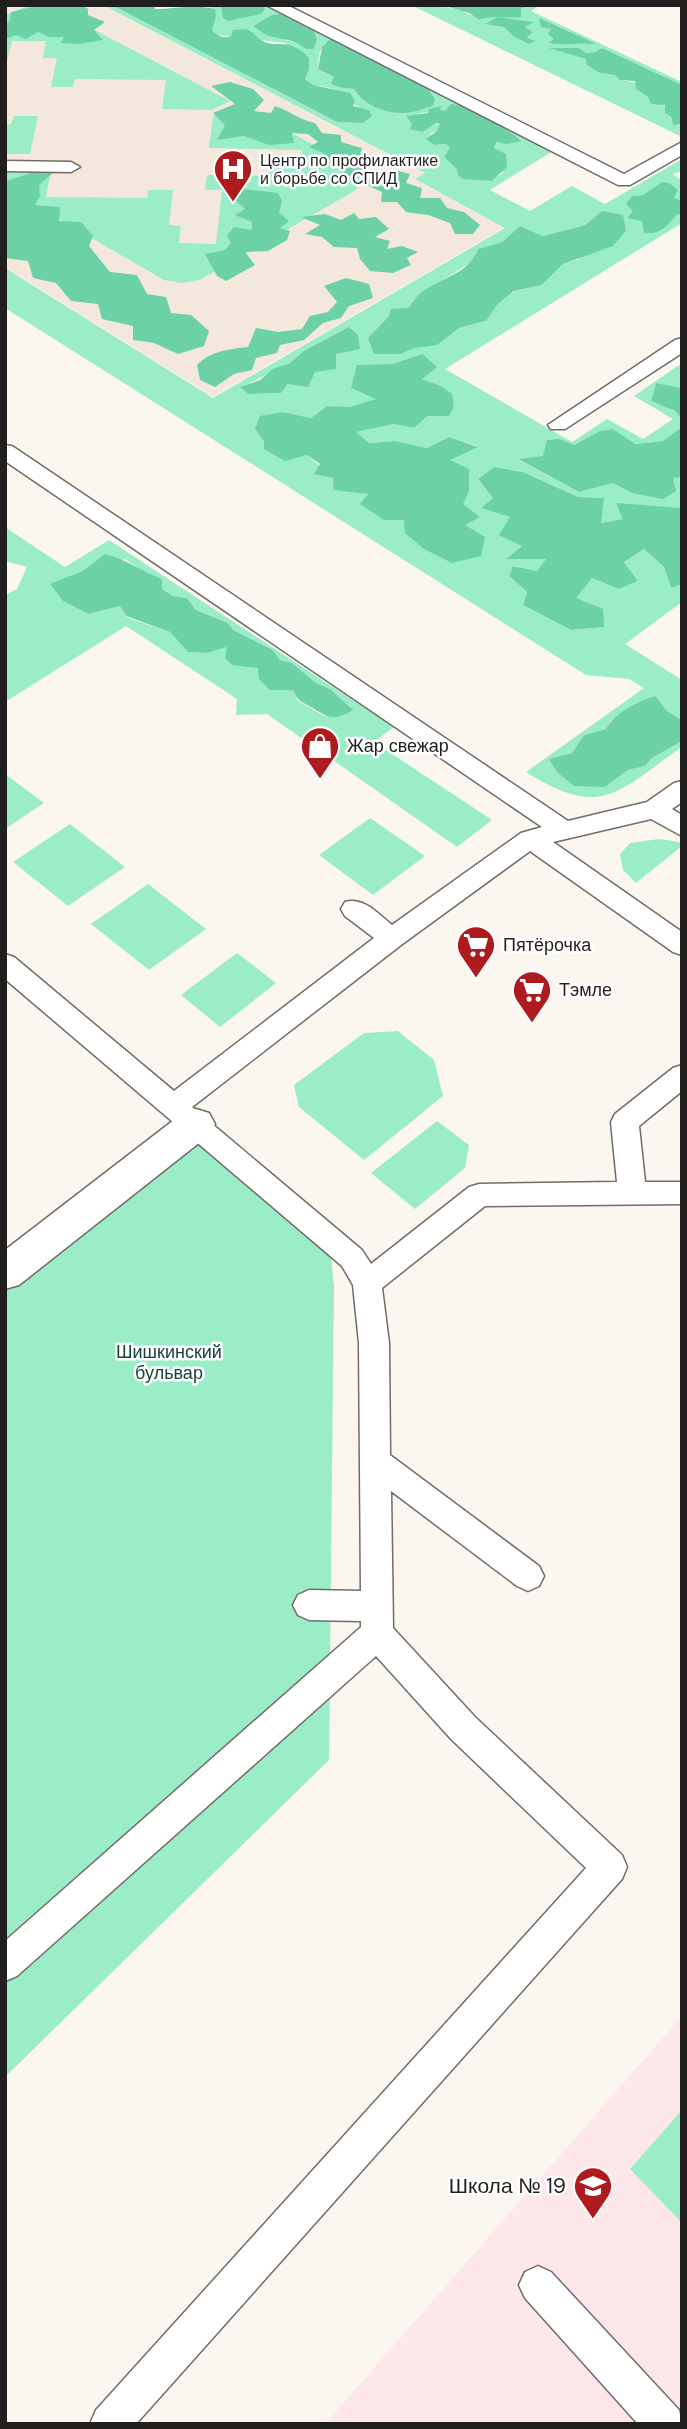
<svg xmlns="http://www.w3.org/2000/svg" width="687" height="2429" font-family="'DM Sans',sans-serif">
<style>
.built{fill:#f4e8dd}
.education{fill:#fde7e9}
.green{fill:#9bedc8;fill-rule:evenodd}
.forest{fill:#6cd1a7}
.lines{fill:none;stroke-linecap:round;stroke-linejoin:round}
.service-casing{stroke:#716c67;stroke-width:3}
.pedestrian-casing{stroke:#716c67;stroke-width:3}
.service{fill:#fff;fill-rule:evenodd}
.pedestrian{fill:#fff;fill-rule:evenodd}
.labels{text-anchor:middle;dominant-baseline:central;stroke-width:5;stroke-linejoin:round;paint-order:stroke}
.far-poi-label{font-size:16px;fill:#211f1d;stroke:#fff;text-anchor:start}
.poi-label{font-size:18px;fill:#211f1d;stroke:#fff;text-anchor:start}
.park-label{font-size:18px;fill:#184432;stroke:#fff}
.near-poi-label{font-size:21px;fill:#211f1d;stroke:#fff;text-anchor:end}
</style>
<rect width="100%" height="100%" fill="#fcf6f0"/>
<path class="built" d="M5 5H103L426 174 416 180 505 227 213 397 5 267Z"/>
<path class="education" d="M682 2016V2424H325Z"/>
<g class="green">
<path d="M44 5 49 6 230 101 212 110 162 109 166 80 75 79 73 87H51L57 58H43L46 41H12L5 69V15L28 6Z"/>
<path d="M103 5H112L337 122 363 123 371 116 331 88 313 85 304 78 309 69 286 43 217 35 212 30 215 9 200 5 221 7 223 17 238 19 265 9 263 5H266L553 151 490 190 530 211 572 186 605 204 682 159V171L673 174 682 181V201L674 198 678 190 662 182 643 195 632 196 676 215 682 214V223L445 369 572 442 607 419 643 439 673 419 634 396 682 363V388L656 383 651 401C664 407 682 409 682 427L663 441 634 444 613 429 600 431 574 445 560 439 543 456 519 460 579 492 613 483 632 493 673 478 682 477V508L617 504 624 519 600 523 604 498 578 497 523 472 494 467 478 479 493 498 482 508 510 517 522 546 507 559 547 558 537 571 514 566 509 576 527 592 523 605 571 630 604 627 575 598 592 578 619 589 638 581 624 562 644 549 664 567 671 588 682 584V602L625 644 682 680V720L667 711 655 697 612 720 606 729 584 735 572 753 550 759 605 787 628 770 645 766 652 758 682 741V747C617 792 602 820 526 772L644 688 629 679 586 675 5 308V268L213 398 505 228 415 179 425 173ZM291 19 317 41 314 49C293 40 272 39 253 26ZM325 43 340 44 427 88 422 108C401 118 365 110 354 89L343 88 332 83 334 77 318 69 319 53ZM449 107H463L515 134 498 142 494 148 503 173C479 190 463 171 444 157L451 148 446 144 435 145 430 134 437 131 440 125 436 123 429 127 412 123 420 113 446 111ZM602 211 579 259 563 264 542 285 515 291 498 304 486 321 459 328 437 344 415 348 401 354 368 338 389 316 409 309 413 300 474 260 478 249 502 242 520 226 543 236 585 225ZM322 343 281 393 248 394 241 387C257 380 271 371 287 364 299 359 308 349 322 343ZM422 354V379L441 386 414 428 394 424 355 432 369 443 395 441 427 448 449 437 477 446 449 460 463 504 464 525 404 519 361 504 368 494 333 477 307 455 264 449V441L283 412 311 418 327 406 350 408 378 399 357 366 392 364Z"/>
<path d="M411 5C434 5 460 6 479 20 494 14 506 19 521 16V9L527 5H540L531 11 682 82V85L602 48 595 52 585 53 579 48H552L586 59 600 73 615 75 620 80C644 81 668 101 673 125L682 124V137ZM497 17 533 22 525 27 533 32 527 36 534 41 529 44 514 37 504 27 486 23Z"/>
<path d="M238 104 364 172 365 180 354 191 200 280 182 283 164 280 5 188V170L51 171 46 197 147 198 148 190H173L169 225 181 226 179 243 216 244 222 190H205L207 175 268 176 269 167H301L302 150 209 148 213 116Z"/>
<path d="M14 116H38L30 154H5V125L11 124Z"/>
<path d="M5 527 65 567 109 540 394 727 374 742 492 820 457 847 267 714 236 715 237 699 126 626 5 702V595L17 589 27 567 5 561ZM125 559 145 573 161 579 162 589 173 596 187 598 196 610 228 623 233 630 273 650 280 660 292 663 316 683 330 689 352 710 324 716 297 700 293 690 227 646 207 653 188 652 170 632 126 617 120 606 90 614 63 601 51 585Z"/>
<path d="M5 774 44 803 5 829Z"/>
<path d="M370 818 425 856 373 895 319 855Z"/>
<path d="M70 824 125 867 68 906 13 862Z"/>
<path d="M659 839 679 842 682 846 636 883 623 870 620 854 630 843Z"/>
<path d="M148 884 206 929 149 970 91 924Z"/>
<path d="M237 953 276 983 220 1027 181 995Z"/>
<path d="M398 1031 434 1060 443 1096 364 1160 299 1107 294 1085 364 1033Z"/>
<path d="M437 1121 469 1145 465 1168 415 1209 371 1173Z"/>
<path d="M179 1127 331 1255 334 1287 329 1760 5 2077V1263Z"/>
<path d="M682 2110V2223L630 2169Z"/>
</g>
<g class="forest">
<path d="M41 5H82L88 9V15L105 22 94 30 103 40 79 44 61 43 64 37H49L38 32 26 39 16 35 5 39V23L9 22 11 12Z"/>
<path d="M112 5H154L155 9C176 9 194 4 215 9L216 16 212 30C217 36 224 39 231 36L233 30 247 29C253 32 256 37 261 40 275 50 288 35 309 58V69L305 79 313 85 350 93 355 101 353 106 369 110 372 116 363 123 337 122Z"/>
<path d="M215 5H263L265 9 261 14 228 21 223 18 221 7Z"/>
<path d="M442 5H527L521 9V17C505 19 494 14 479 20L469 13Z"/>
<path d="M280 14 314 31 317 40 314 49H306C295 40 287 40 273 37 266 36 259 30 253 26L272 15Z"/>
<path d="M497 17 534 22 525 27 533 32 527 37 535 41 529 44 514 37 504 27 485 24Z"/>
<path d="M539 18 596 44C578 42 566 46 549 43L554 39 548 34 551 29 541 27Z"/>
<path d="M330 39 427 88 435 99 433 106C426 107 419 111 412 112 391 116 364 107 354 89L343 88 331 84 334 77 318 69 322 47Z"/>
<path d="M549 48H579L586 53 595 52 602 48 682 85V124L673 125 671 117 665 113V105L651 104 648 97 636 89 635 81 620 80 615 75 600 73 587 65 586 59Z"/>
<path d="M230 82 253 89 264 100 254 111 271 113 275 106C290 111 299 120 315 123L322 133 341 135V142L362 148 360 156 381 161 379 166 363 168 358 176H340L341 165 323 163V153L309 147 318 142 308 134 292 133 294 143 269 145 244 136 217 140 225 125 213 113 235 104 211 86Z"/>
<path d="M451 104C465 105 511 130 521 141L507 144 497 142 494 148 506 154 507 167 492 181 463 179 458 175 457 169 444 157 450 148 446 144 435 145 426 139 437 131 440 124 436 123 422 132 410 129 412 124 406 116 428 113 429 109 441 106 440 110 445 111Z"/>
<path d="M395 170 410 174 406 183 422 188 420 198H440L447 208 464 212 480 225 473 234H455L450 223 428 215 406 212 397 202H381L382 192 366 185 373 176Z"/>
<path d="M37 171 54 172 39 185 40 196 35 205 60 207 59 221 81 222 93 236 89 246 110 272 137 275 147 294 166 297 171 313 191 315 209 331 204 346 178 354 154 343 133 340V326L102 319 98 304 71 301 56 283 33 278 28 261 5 258 7 181Z"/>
<path d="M662 182 669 183 678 190 674 198 682 201V214L676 215C667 227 659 235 644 233L642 221 627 218 633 211 626 204 632 196 643 195Z"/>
<path d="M244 189 278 193 282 201 279 212 289 221 280 228 290 231 287 240 268 251 245 252 255 265 226 281 217 276 205 254 225 250 231 243 227 235 234 227 252 230V222L235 215 245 209 234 199Z"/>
<path d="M602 211 623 215 626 231 613 246 563 264 542 285 514 291 498 304 486 321 459 328 437 345 415 348 401 354H374L368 338 389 316 391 309 409 308C423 278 467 281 478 249L502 242 520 226 543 236 585 225Z"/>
<path d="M354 213 359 219 376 217 389 229 375 237 390 241 387 249 402 246 418 252 407 258 411 265 393 273 370 271 360 259 357 248 334 247 322 237 305 234 320 225 301 217 325 214 341 220Z"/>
<path d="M346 278 369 284 373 298 349 306 341 318 323 323 304 340 280 345 277 353 256 358 252 370 234 374 215 387 200 380 197 365C211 351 229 349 248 347L256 328 278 332 302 329 310 316 328 312 337 302 324 286Z"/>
<path d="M349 327 358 335 360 349 336 354V369L315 372 308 387 288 384 281 393 248 394 240 387 260 380 273 369 290 363 304 351Z"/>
<path d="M422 354 437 367 422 379 441 386 452 394 454 406 449 416H427L414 428 394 424 356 432 369 443 395 441 427 448 449 437 478 447 450 460 469 469V491L463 504 480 517 465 525 485 537 481 556 452 563 424 549 405 533 404 520H384L360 504 368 494 334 490 333 478 314 474 320 464 307 455 285 461 264 449V441L255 429 260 416 283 412 311 418 327 406 350 407 376 399 351 388 357 365 392 364Z"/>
<path d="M656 383 682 388V420L675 411 651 401Z"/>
<path d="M682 427V477L673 478 676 491 663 499 632 493 613 483 579 492 518 459 543 456 547 440 560 439 574 445 600 431 613 429 635 444 663 441Z"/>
<path d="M494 467 523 472 578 497 604 498 601 523 623 519 616 503 682 508V584L671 588 664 567 644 549 624 562 638 581 619 589 592 578 576 598 603 609 604 627 571 630 523 605 527 592 509 576 513 566 537 571 546 559H506L522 546 499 535 510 517 481 508 493 498 478 479Z"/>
<path d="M105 554C126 559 141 571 162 579V589L173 596 187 598 196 610 228 623 233 630 273 650 280 660 292 663 316 683 330 689 353 710C332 722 328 717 309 706 300 701 297 700 293 690H270L259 679 258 668 232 665 225 658 227 647 207 653 188 652 170 632 126 616 120 606 89 614 63 601 50 584 83 571Z"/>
<path d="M655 696 667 711 682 720V741L652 758 645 766 628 770 605 787 574 786 557 772 549 759 572 753 584 735 606 729C617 711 636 703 655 696Z"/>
</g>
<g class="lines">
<g class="service-casing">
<g id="service">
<path d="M266 5H287L624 174 682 142V155L630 185H618Z"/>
<path d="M5 161 71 162 80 167 71 172 5 171Z"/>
<path d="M682 338V353L565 429H551L548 425 675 340Z"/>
<path d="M5 445 12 446 568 821 647 802 674 783 682 781V802L672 809 682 815V836L651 819 553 842 682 932V955L673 952 530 851 401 945 192 1107 362 1250 371 1264 469 1187 479 1184 617 1182 611 1122 615 1114 673 1068 682 1065V1091L639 1126 645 1182H682V1204L485 1206 382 1288 389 1343 390 1455 539 1566 544 1576 539 1586 528 1591 517 1586 391 1491 393 1628 475 1717 622 1855 627 1867 622 1879 136 2424H90L96 2410 586 1868 451 1739 376 1656 17 1976 5 1981V1941L361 1627V1621L309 1620 298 1615 293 1605 298 1595 309 1590 361 1591 359 1343 353 1285 342 1266 5 979V954L14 957 174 1091 374 938 345 916 341 909 345 902C364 897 378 914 392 925L521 833 542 827 5 461Z"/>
<path d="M538 2266 551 2272 679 2410 682 2424H638L525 2298 519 2285 525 2272Z"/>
</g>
</g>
<g class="pedestrian-casing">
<path id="pedestrian" d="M196 1109 209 1113 215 1124 209 1135 19 1285 5 1289V1250L183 1113Z"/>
</g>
<use href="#service" class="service"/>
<use href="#pedestrian" class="pedestrian"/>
</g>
<defs>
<g id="hospital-pin" transform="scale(2.0125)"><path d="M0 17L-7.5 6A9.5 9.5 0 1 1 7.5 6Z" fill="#ad1b1f" stroke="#fff"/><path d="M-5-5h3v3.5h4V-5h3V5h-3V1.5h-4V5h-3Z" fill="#fff"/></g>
<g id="shop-pin" transform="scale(2.0125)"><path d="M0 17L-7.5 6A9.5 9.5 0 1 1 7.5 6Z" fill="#ad1b1f" stroke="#fff"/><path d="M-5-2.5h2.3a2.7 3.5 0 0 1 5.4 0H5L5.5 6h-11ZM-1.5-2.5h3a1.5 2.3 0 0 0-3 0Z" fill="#fff"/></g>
<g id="supermarket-pin" transform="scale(2.0125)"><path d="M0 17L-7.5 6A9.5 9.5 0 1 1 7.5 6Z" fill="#ad1b1f" stroke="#fff"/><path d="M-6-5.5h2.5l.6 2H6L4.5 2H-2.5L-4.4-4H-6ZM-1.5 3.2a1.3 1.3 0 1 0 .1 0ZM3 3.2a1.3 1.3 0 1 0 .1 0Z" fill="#fff"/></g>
<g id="school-pin" transform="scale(2.0125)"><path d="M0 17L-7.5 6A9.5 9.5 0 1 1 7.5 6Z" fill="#ad1b1f" stroke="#fff"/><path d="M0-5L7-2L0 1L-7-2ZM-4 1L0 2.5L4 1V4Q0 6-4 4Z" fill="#fff"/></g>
</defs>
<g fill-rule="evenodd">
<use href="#hospital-pin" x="233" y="169"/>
<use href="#shop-pin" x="320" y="746"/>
<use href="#supermarket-pin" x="476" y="945"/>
<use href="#supermarket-pin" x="532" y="990"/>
<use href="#school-pin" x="593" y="2186"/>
</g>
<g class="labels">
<g class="far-poi-label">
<text x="260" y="160">Центр по профилактике<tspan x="260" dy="18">и борьбе со СПИД</tspan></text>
</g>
<g class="poi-label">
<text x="347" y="746">Жар свежар</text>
<text x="503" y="945">Пятёрочка</text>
<text x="559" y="990">Тэмле</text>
</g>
<g class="park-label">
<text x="169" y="1352">Шишкинский<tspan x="169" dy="21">бульвар</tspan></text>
</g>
<g class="near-poi-label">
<text x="566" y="2186">Школа № 19</text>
</g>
</g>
<rect width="687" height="2429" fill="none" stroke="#211f1d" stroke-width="14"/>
</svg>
